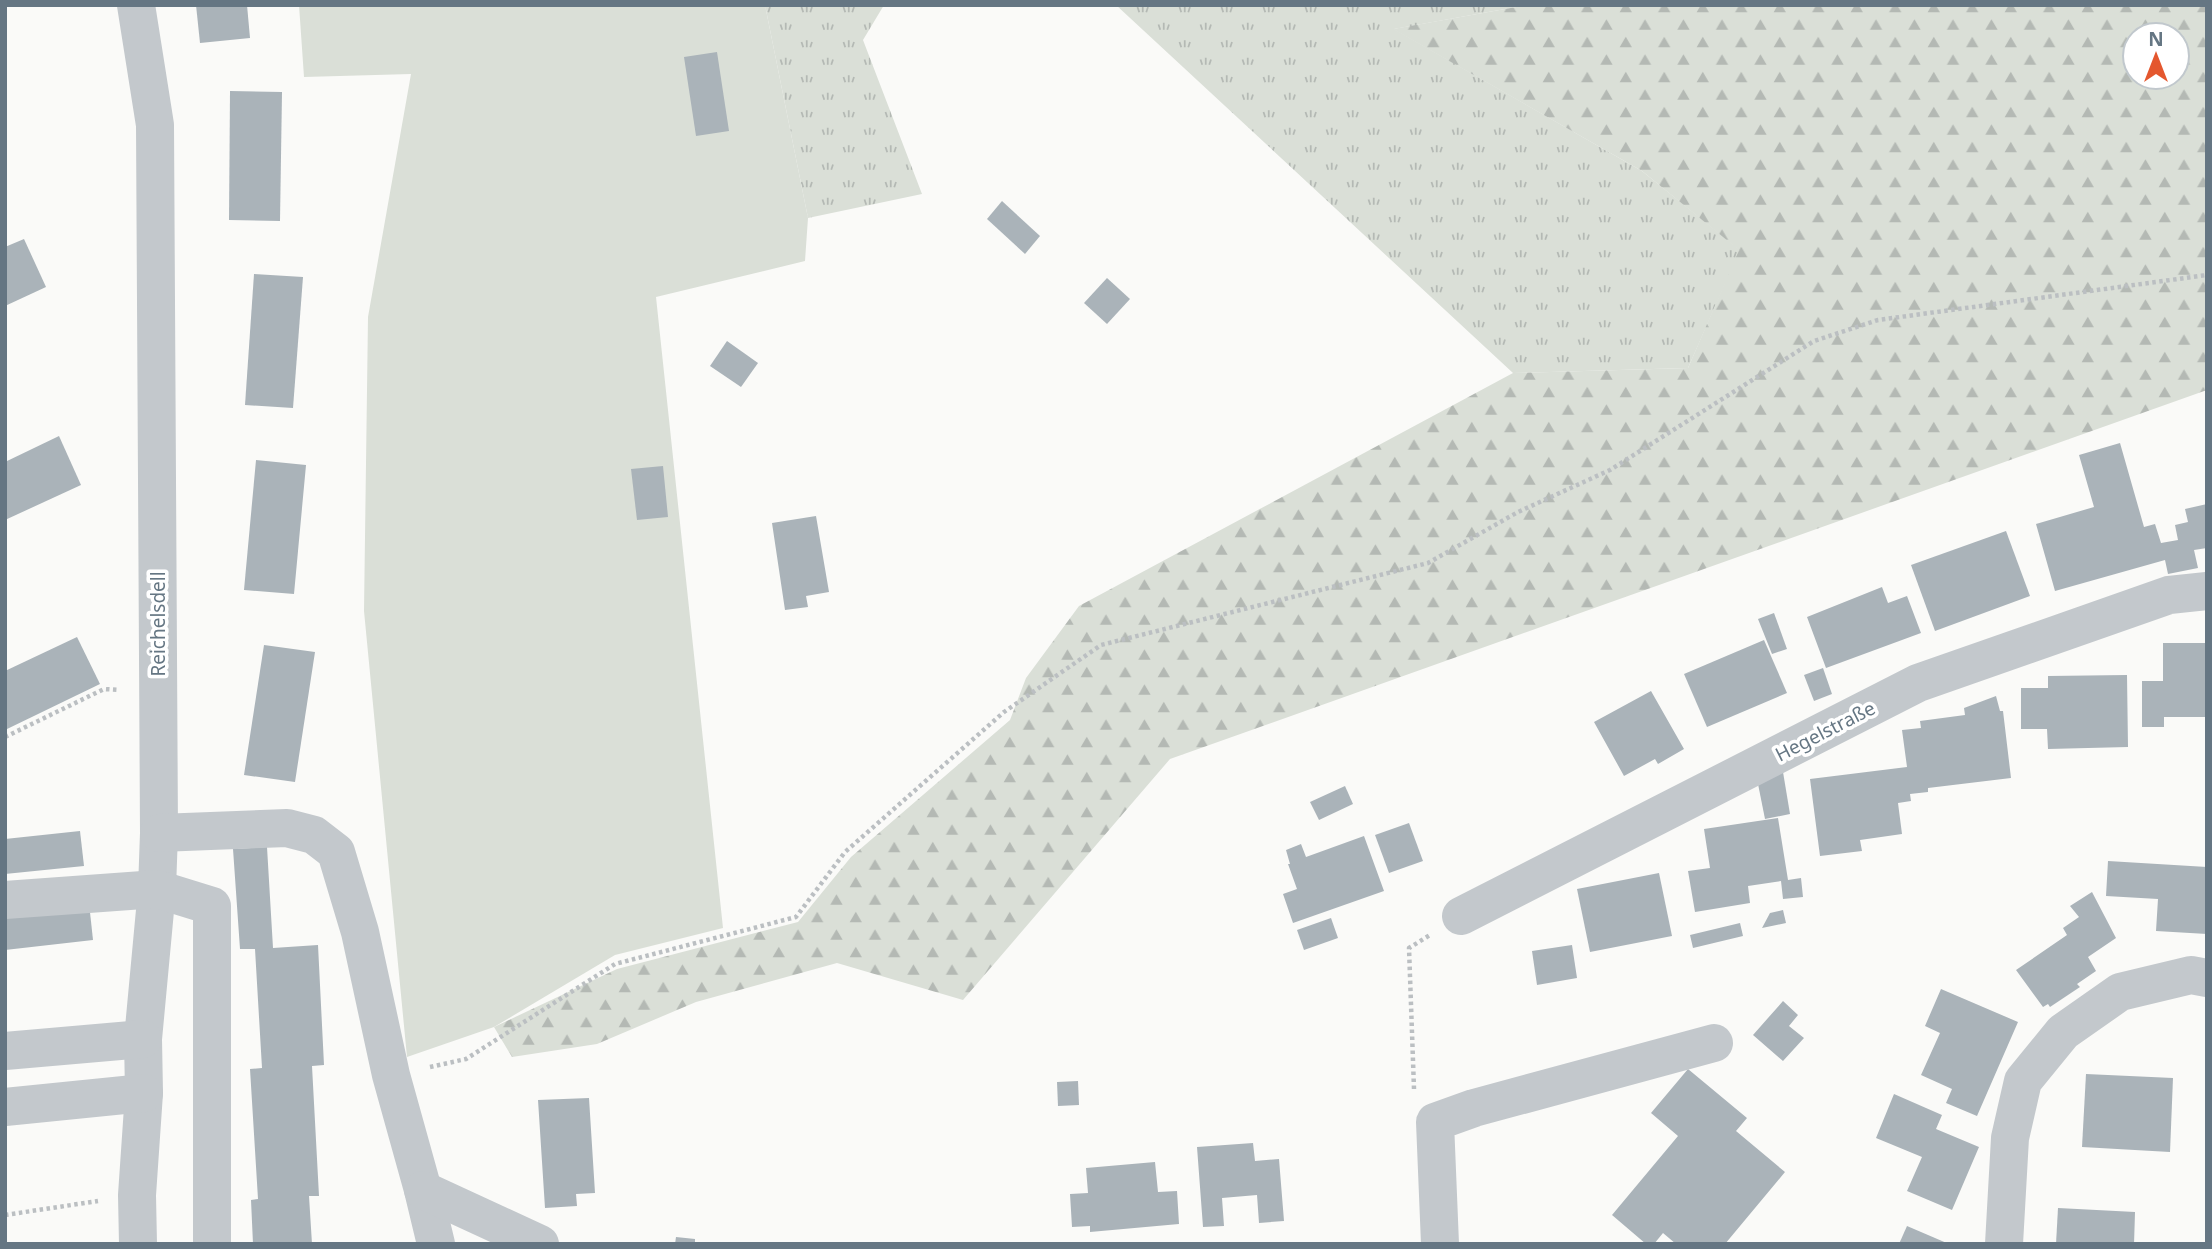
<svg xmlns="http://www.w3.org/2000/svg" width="2212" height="1249" font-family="'Noto Sans',sans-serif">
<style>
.grass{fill:url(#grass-tufts)}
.forest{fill:url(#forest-firs);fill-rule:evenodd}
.garden{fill:#dadfd7}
.building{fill:#aab3b9}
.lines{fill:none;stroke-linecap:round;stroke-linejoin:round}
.path{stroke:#bbbfc2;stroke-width:4.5;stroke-dasharray:3.5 3.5;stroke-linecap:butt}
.minor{stroke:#c3c8cc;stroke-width:38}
.labels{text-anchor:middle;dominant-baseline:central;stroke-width:7;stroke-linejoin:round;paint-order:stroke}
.street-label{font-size:19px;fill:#657683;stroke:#fff}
</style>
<defs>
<pattern id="grass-tufts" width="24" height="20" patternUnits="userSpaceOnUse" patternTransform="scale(1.75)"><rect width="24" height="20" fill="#dadfd7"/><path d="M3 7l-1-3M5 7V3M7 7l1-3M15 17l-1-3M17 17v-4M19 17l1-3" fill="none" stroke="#b4b9b4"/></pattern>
<pattern id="forest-firs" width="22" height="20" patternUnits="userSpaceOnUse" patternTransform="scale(1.75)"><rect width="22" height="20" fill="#dadfd7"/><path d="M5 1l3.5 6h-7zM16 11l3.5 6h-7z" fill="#b4b9b4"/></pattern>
</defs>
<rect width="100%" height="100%" fill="#fafaf8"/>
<g class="grass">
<path d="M765 5H884L863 40 922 194 808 218Z"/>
<path d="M1116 5H1528L1394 29 1642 171 1740 250 1688 368 1513 373Z"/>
</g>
<path class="forest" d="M1528 5H2207V390L1170 759 963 1000 837 963 696 1002 597 1044 512 1057 494 1027 617 969 798 922 851 857 1010 720 1026 678 1079 606 1513 373 1688 368 1739 250 1642 171 1393 29ZM2135 35H2177V77H2135Z"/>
<path class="garden" d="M299 5H765L808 218 805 261 656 297 723 928 615 955 494 1027 407 1057 364 611 368 317 411 74 304 77Z"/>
<g class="building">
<path d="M196 5H247L250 38 200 43Z"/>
<path d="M717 52 729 131 696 136 684 57Z"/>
<path d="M230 91 282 92 280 221 229 220Z"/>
<path d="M1002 201 1040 236 1025 254 987 219Z"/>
<path d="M24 239 46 287 5 306V247Z"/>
<path d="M254 274 303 277 293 408 245 405Z"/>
<path d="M1107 278 1130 299 1107 324 1084 303Z"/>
<path d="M727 341 758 363 741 387 710 366Z"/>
<path d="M59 436 81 485 5 520V462Z"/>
<path d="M2120 443 2144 527 2155 524 2161 543 2178 540 2175 525 2188 522 2185 509 2207 504V548L2194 550 2198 568 2168 574 2165 560 2055 591 2036 524 2094 507 2079 455Z"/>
<path d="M256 460 306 465 294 594 244 590Z"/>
<path d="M663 466 668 517 637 520 631 469Z"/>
<path d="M816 516 829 592 806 596 808 607 785 610 772 523Z"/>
<path d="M2006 531 2030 596 1935 631 1911 565Z"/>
<path d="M1882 587 1888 603 1907 596 1921 633 1826 668 1807 617Z"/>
<path d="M1774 613 1787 649 1772 654 1758 619Z"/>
<path d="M77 637 100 684 5 730V671Z"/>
<path d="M1764 640 1787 693 1707 727 1684 674Z"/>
<path d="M2163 643H2207V717H2164V727H2142V681H2163Z"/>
<path d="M264 645 315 652 295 782 244 775Z"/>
<path d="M1823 668 1832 694 1814 701 1804 675Z"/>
<path d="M2127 675 2128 747 2048 749 2047 729H2021V688H2048V676Z"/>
<path d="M1651 691 1684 749 1658 764 1655 759 1624 776 1594 722Z"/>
<path d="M1996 696 2000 711H2003L2011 778 1928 788V792L1910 794 1911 801 1898 803 1902 834 1860 840 1862 851 1820 856 1810 779 1907 767 1902 730 1921 728 1920 721 1965 715 1964 708Z"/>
<path d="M1783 772 1790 814 1765 819 1758 784Z"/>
<path d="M1345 786 1353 804 1319 820 1310 802Z"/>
<path d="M1778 818 1788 880 1801 878 1803 897 1783 899 1781 881 1748 886 1750 903 1695 912 1688 871 1710 868 1704 829Z"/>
<path d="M1409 823 1423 861 1389 873 1375 835Z"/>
<path d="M80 831 84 866 5 874V839Z"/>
<path d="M1364 836 1384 891 1293 923 1283 894 1297 889 1288 864H1290L1286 850 1301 844 1306 857Z"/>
<path d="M267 847 273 948 318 945 324 1065 312 1066 319 1196H309L312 1244H253L251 1200 258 1199 250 1069 262 1068 255 949H240L233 849Z"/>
<path d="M2108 861 2207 867V934L2156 931 2158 899 2106 896Z"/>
<path d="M1659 873 1672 936 1590 952 1577 889Z"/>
<path d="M2092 892 2116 938 2088 957 2096 971 2077 984 2080 987 2050 1007 2048 1004 2043 1007 2016 970 2067 935 2063 928 2079 917 2070 906Z"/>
<path d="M89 903 93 940 5 950V913Z"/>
<path d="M1783 910 1786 923 1762 928 1770 913Z"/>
<path d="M1331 918 1338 938 1304 950 1297 930Z"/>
<path d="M1740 923 1743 936 1693 948 1690 935Z"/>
<path d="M1572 945 1577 978 1537 985 1532 951Z"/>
<path d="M1941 989 2018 1022 1977 1116 1946 1103 1952 1089 1921 1075 1940 1033 1925 1026Z"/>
<path d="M1783 1001 1798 1015 1789 1026 1804 1038 1783 1061 1753 1035Z"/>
<path d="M1688 1069 1747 1118 1736 1131 1785 1172 1725 1244H1676L1663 1233 1654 1244H1646L1612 1215 1678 1136 1651 1113Z"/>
<path d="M2086 1074 2173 1078 2170 1152 2082 1147Z"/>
<path d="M1078 1081 1079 1105 1058 1106 1057 1082Z"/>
<path d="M1894 1094 1942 1115 1936 1129 1979 1147 1952 1210 1907 1191 1922 1157 1876 1138Z"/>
<path d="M589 1098 595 1193 576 1194 577 1206 545 1208 538 1100Z"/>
<path d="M1253 1143 1255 1161 1279 1159 1284 1221 1259 1223 1257 1195 1222 1198 1224 1226 1203 1227 1197 1147Z"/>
<path d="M1155 1162 1158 1192 1177 1191 1179 1224 1090 1232V1226L1072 1227 1070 1194 1088 1193 1086 1168Z"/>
<path d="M2058 1208 2135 1212 2134 1244H2056Z"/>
<path d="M1907 1226 1949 1244H1899Z"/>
<path d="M676 1237 695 1239V1244H675Z"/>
</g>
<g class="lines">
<g class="path">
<path d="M5 737 104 689 119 690"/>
<path d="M430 1067 466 1059 615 964 796 917 845 852 1004 712 1101 645 1428 563 1518 512 1610 470 1814 341 1878 320 2207 275"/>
<path d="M1414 1089 1409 948 1430 935"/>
<path d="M5 1215 98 1201"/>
</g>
<g class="minor">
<path d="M136 5 155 125 159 833 157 889 143 1039 144 1093 137 1195 138 1244"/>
<path d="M159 833 287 828 314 835 336 852 360 932 391 1075 423 1190 436 1244"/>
<path d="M5 900 157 889 212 906V1244"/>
<path d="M1461 916 1918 683 2169 595 2207 591"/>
<path d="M5 1051 143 1039"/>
<path d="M5 1107 144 1093"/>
<path d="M423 1190 540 1244"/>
<path d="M1440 1244 1435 1122 1474 1108 1714 1043"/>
<path d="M2004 1244 2010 1138 2023 1081 2063 1032 2120 992 2191 975 2207 978"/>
</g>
</g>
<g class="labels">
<g class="street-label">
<text transform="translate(158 624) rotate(-90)">Reichelsdell</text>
<text transform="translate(1825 731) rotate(-27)">Hegelstraße</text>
</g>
</g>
<rect width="2212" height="1249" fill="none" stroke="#657683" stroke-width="14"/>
<g transform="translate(2156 56)"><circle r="33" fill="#ffffff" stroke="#c1c8cd" stroke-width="2"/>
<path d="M0-5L12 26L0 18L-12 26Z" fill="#e4572e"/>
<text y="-10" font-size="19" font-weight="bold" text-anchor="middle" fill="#657683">N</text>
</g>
</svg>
